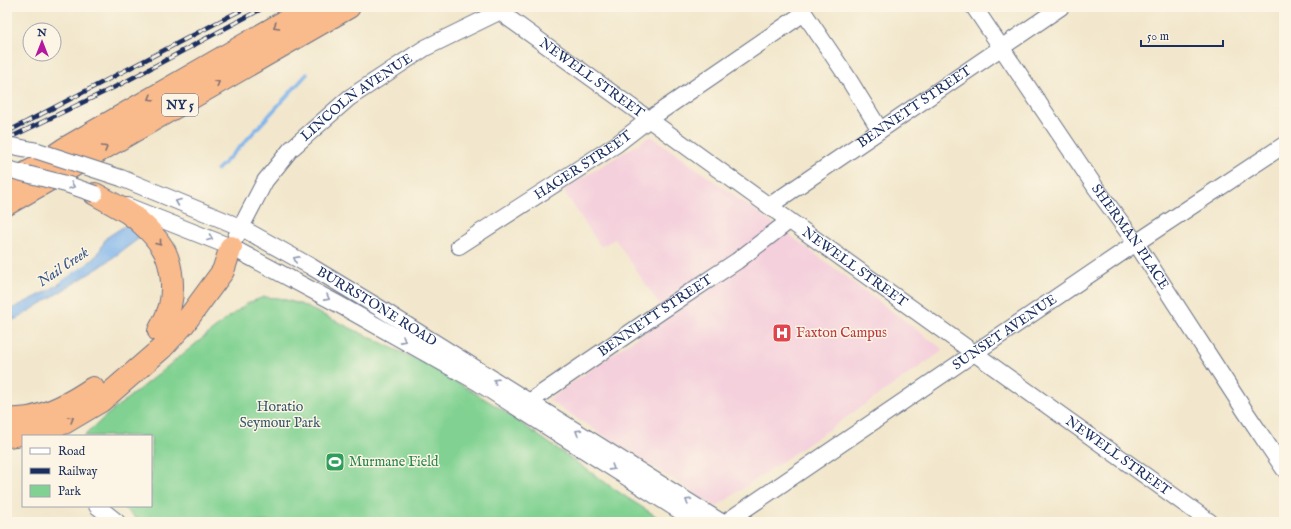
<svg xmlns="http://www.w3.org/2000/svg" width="1291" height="529" font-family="'IM FELL English',serif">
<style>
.built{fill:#f4cfdc}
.green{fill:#81d292;stroke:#4e8078}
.water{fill:#7db4ec;stroke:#4c72a5}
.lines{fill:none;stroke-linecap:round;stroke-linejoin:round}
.stream{stroke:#7db4ec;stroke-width:3.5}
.minor-casing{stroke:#666f84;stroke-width:18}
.highway-casing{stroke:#666f84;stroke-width:24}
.minor{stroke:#fff;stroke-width:16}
.highway{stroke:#fabb8c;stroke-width:22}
.rail-casing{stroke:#1b2f5e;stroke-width:4.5}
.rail{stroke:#fcf5e5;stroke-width:3;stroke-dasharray:9;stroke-linecap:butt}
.minor-bridge-casing{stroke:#666f84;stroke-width:18;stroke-linecap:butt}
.minor-bridge{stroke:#fff;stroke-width:16}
.oneway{stroke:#7f6e73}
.oneway2{stroke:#8d97ae}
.labels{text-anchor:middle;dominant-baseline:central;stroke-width:3;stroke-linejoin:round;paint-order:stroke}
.shield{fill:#fcf5e5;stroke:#5e6a86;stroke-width:1}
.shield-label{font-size:13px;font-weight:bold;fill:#1b2f5e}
.street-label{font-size:14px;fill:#1b2f5e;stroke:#fcf5e5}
.health-label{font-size:14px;fill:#be3a42;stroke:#fcf5e5;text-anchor:start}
.park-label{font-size:14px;fill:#34586b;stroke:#fcf5e5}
.leisure-label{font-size:14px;fill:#27864d;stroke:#fcf5e5;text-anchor:start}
.water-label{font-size:15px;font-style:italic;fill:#385789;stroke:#fcf5e5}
</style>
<rect width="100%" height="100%" fill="#fcf5e5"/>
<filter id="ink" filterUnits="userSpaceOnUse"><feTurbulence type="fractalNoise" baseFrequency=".025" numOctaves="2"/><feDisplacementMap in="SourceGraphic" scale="8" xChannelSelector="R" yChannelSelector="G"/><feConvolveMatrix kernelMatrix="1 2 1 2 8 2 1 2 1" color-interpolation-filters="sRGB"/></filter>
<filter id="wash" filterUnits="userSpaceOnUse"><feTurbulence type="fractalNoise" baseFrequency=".012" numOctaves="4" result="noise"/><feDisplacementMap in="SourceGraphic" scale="16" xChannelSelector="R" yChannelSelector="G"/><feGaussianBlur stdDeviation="0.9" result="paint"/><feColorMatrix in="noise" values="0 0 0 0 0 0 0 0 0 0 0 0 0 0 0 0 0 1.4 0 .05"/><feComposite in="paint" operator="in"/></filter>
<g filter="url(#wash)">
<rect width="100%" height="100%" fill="#f2e7cc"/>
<path class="built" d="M651 136 791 236 944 350 716 507 548 400 667 316 615 239 601 247 563 190Z"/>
<path class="green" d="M264 297 279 298 300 304 430 366 498 407 620 493 665 522H141L121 506H151V436H84L107 415 229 317 248 303Z"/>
<path class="water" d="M133 224 145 234 100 267 18 318 7 322V311L48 291 82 269 98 254 106 238 123 227Z"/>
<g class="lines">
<g class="stream">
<path d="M217 170 241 146 307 74"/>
<path d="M63 282 88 265"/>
</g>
</g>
</g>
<g filter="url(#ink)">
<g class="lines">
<g class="minor-casing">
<g id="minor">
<path d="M800 7 846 75 880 130"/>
<path id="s1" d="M974 7 1096 188 1136 243 1245 411 1284 469"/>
<path id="s2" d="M500 12 769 206 1210 522"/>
<path id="s3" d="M121 178 240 227 310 266 378 307 721 522"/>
<path d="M127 206 231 247 338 304 477 382 697 522"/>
<path id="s4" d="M769 206 1061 7"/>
<path id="s5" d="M236 237 265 181 291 149 349 98 425 48 509 7"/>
<path id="s6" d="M459 246 617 144 648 120 804 13"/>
<path id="s7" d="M522 408 529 402 663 310 737 261 789 221"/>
<path d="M97 506 117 522"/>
<path id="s8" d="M726 522 1136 243 1284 145"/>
</g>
</g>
<g class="highway-casing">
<g id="highway">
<path d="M7 183 36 168 64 149 310 7"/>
<path d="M95 194C106 200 117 206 127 212 141 221 157 237 165 252 172 267 174 289 170 306 168 315 163 323 159 331"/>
<path d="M7 204 349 7"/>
<path d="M7 420C14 419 22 419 29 418 52 413 74 401 93 388"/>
<path d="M7 436 28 433 64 423 101 401 162 348 184 324 223 271 231 247"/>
</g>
</g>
<use href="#minor" class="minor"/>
<use href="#highway" class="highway"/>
<g class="rail-casing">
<g id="rail">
<path d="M7 132 247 7"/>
<path d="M7 139 121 84 265 7"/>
</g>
</g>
<use href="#rail" class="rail"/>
<g class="minor-bridge-casing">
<g id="minor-bridge">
<path d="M7 145 38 151 121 178"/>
<path d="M7 169 66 184 95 194"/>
</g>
</g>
<use href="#minor-bridge" class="minor-bridge"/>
</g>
<defs><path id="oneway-chevron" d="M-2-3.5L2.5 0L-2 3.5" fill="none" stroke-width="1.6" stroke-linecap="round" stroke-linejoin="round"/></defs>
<g class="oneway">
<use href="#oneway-chevron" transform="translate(276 26) rotate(150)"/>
<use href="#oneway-chevron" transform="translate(217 83) rotate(-30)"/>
<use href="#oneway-chevron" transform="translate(151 98) rotate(150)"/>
<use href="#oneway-chevron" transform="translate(105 148) rotate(-30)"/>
<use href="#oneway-chevron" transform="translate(159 243) rotate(52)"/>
<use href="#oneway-chevron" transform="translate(71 419) rotate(-31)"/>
</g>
<g class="oneway2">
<use href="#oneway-chevron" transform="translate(72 186) rotate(19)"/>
<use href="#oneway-chevron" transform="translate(178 202) rotate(-158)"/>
<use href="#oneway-chevron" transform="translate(210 238) rotate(22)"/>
<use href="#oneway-chevron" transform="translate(296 259) rotate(-152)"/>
<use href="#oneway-chevron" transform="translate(327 298) rotate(28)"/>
<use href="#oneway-chevron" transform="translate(403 340) rotate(29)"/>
<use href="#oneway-chevron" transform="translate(496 381) rotate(-148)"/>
<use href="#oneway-chevron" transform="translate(578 432) rotate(-148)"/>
<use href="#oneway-chevron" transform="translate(612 468) rotate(32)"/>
<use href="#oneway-chevron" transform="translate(688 501) rotate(-148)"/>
</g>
</g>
<defs>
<g id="hospital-square" transform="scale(1)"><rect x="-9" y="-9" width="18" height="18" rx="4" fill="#e0444e" stroke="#fcf5e5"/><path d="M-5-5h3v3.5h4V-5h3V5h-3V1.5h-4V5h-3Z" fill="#fff"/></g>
<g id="stadium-square" transform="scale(1)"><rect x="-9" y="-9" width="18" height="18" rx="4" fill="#2e9e5b" stroke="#fcf5e5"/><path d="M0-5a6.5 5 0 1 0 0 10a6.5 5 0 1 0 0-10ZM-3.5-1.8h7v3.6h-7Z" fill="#fff"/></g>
</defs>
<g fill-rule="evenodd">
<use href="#hospital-square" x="782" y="333"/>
<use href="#stadium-square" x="335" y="462"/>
</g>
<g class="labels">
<rect class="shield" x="162" y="94" width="36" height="22" rx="3"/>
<g class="shield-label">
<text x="180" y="105">NY 5</text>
</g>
<g class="street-label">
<text stroke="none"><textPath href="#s2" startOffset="113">NEWELL STREET</textPath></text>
<text stroke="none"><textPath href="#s5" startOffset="188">LINCOLN AVENUE</textPath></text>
<text stroke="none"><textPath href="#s4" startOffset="176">BENNETT STREET</textPath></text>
<text stroke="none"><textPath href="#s6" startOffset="148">HAGER STREET</textPath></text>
<text stroke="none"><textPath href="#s1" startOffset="278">SHERMAN PLACE</textPath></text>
<text stroke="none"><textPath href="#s2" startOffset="437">NEWELL STREET</textPath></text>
<text stroke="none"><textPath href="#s3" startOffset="287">BURRSTONE ROAD</textPath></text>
<text stroke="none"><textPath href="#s7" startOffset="162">BENNETT STREET</textPath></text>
<text stroke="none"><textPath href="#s8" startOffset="337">SUNSET AVENUE</textPath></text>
<text stroke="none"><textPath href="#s2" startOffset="761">NEWELL STREET</textPath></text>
</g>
<g class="health-label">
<text x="796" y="333">Faxton Campus</text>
</g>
<g class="park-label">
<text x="280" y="407">Horatio<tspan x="280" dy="16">Seymour Park</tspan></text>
</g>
<g class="leisure-label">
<text x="349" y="462">Murmane Field</text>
</g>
<g class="water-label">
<text transform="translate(63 267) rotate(-34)">Nail Creek</text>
</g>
</g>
<rect width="1291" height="529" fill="none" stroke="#fcf5e5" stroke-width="24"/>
<rect x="22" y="435" width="130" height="72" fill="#fcf5e5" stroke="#a2a6af"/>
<rect x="30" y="448" width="20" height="6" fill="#ffffff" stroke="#a2a6af"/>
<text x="58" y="455" font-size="12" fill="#1b2f5e">Road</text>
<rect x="30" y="468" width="20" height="6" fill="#1b2f5e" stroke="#a2a6af"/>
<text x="58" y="475" font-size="12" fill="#1b2f5e">Railway</text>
<rect x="30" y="485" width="20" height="12" fill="#81d292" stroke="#a2a6af"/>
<text x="58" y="495" font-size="12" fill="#1b2f5e">Park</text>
<g transform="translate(42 42)"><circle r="19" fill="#fcf5e5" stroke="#a2a6af"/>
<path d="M0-3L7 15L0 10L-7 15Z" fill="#b5179e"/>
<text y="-6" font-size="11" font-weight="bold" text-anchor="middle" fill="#1b2f5e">N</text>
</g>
<path d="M1141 40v6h82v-6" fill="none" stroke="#1b2f5e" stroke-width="2"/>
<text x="1147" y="40" font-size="12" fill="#1b2f5e" stroke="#fcf5e5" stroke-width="3" paint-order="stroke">50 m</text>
</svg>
